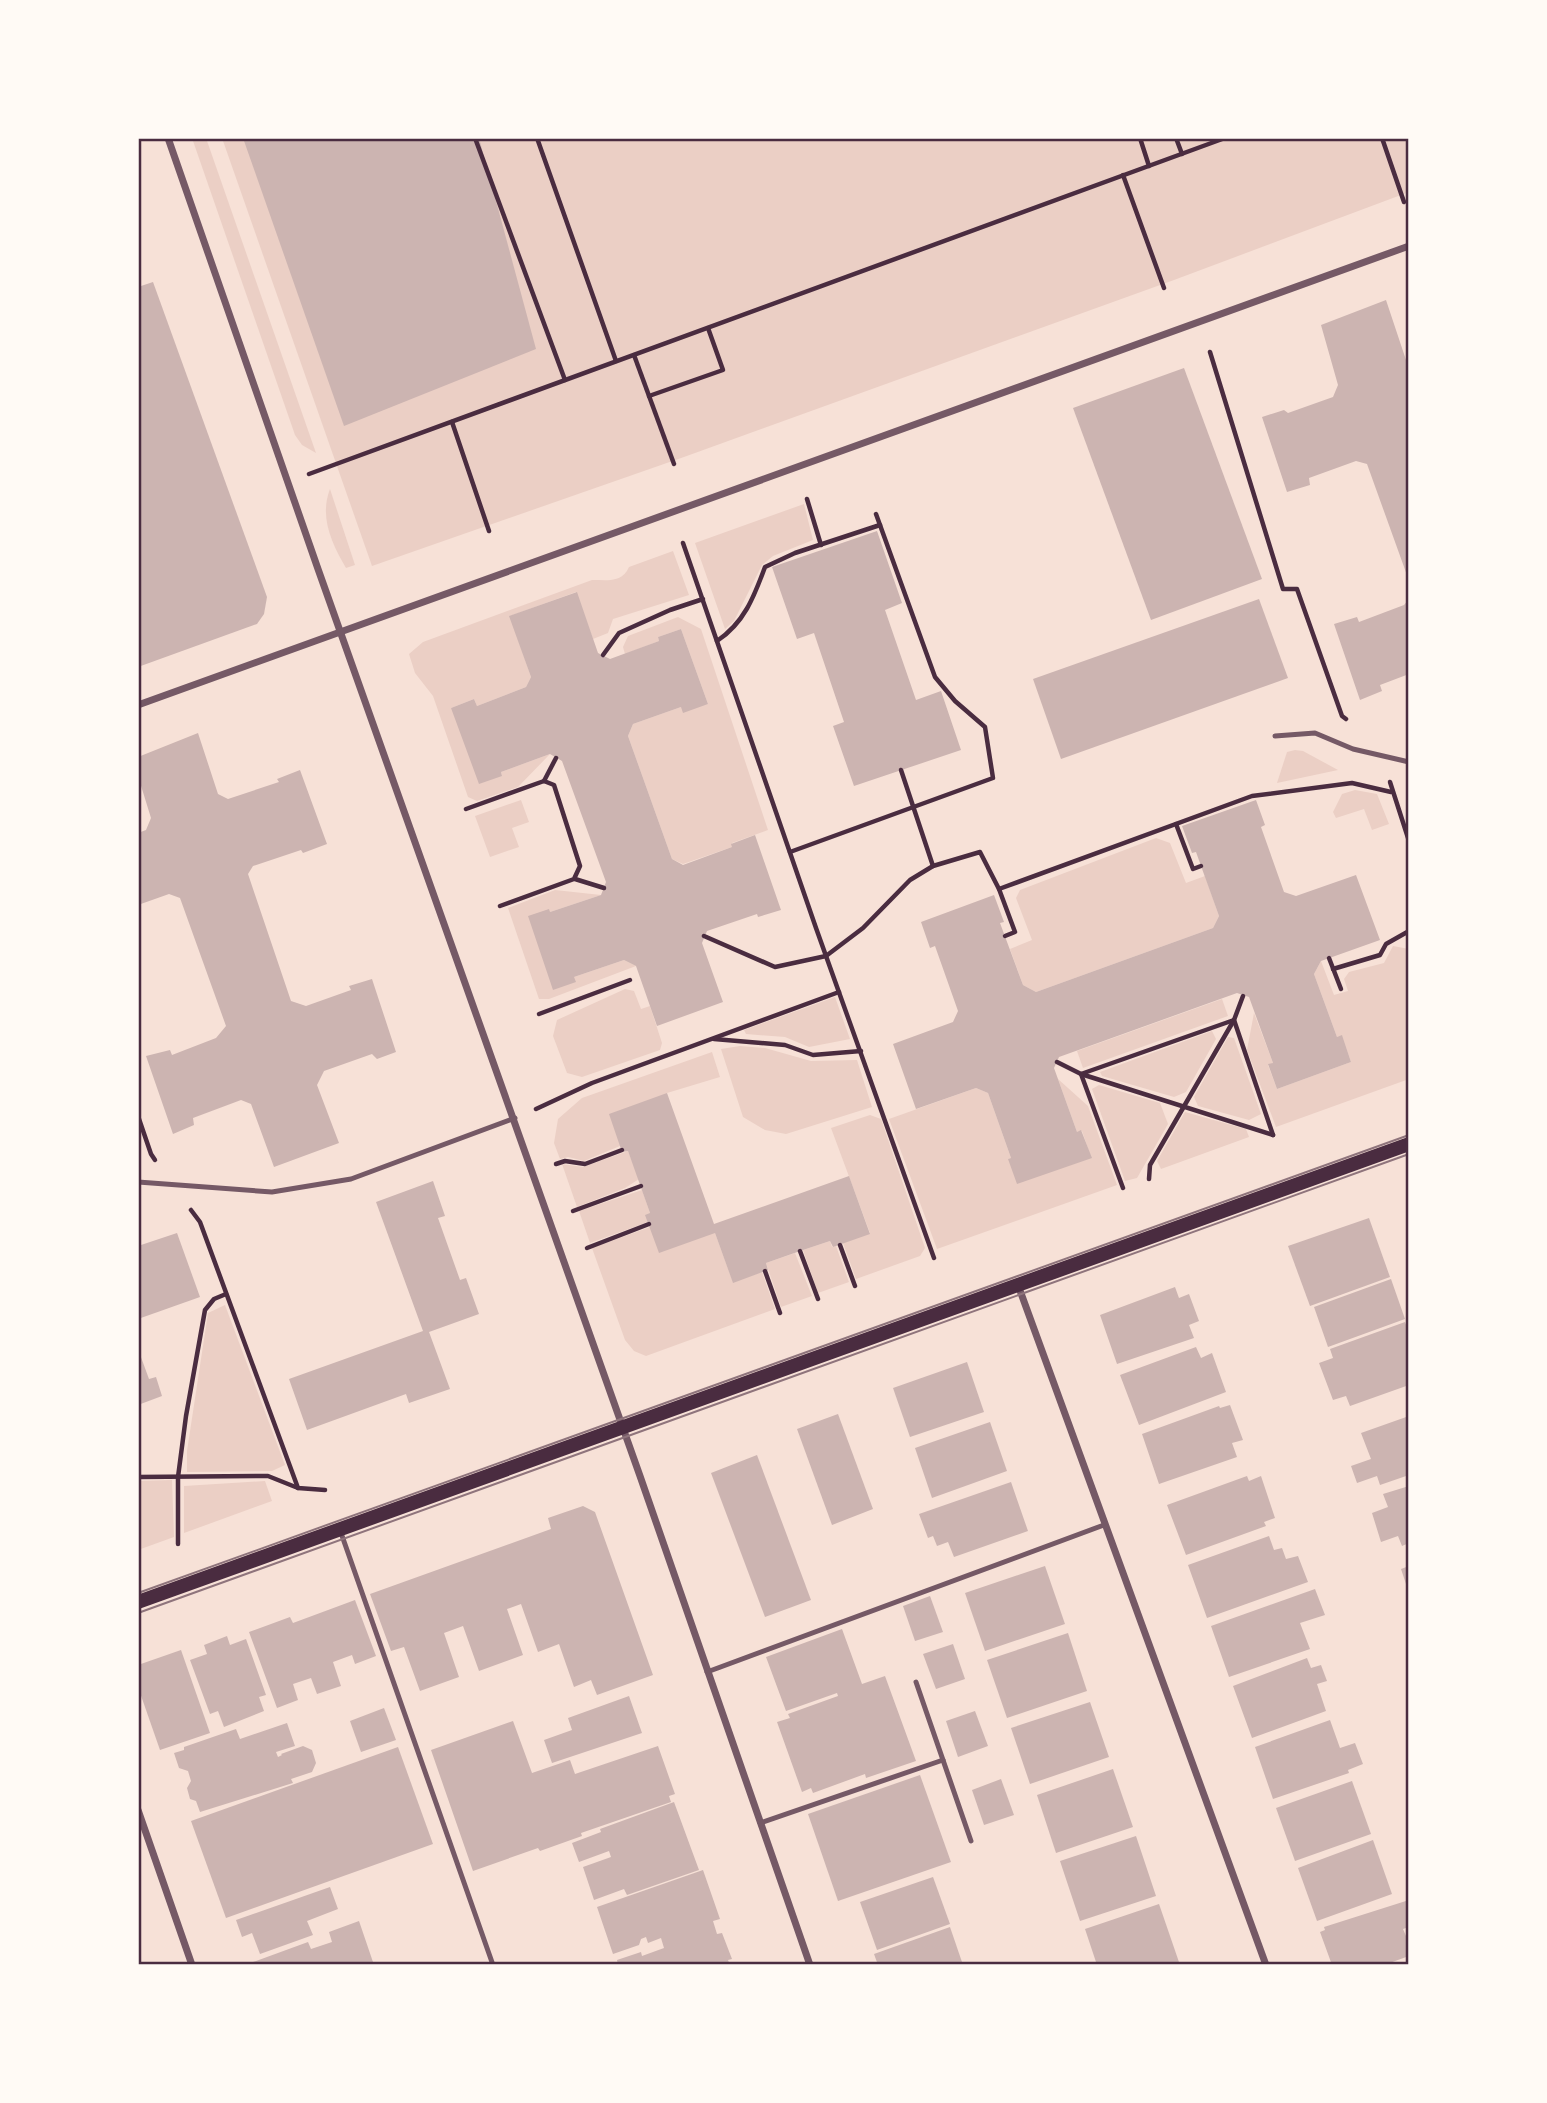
<svg xmlns="http://www.w3.org/2000/svg" width="1547" height="2103" font-family="'DejaVu Sans',sans-serif">
<style>
.green{fill:#ebcfc5}
.building{fill:#ccb4b1}
.lines{fill:none;stroke-linecap:round;stroke-linejoin:round}
.path{stroke:#4a2c40;stroke-width:4.5}
.service{stroke:#755966;stroke-width:5}
.minor{stroke:#755966;stroke-width:7}
.secondary{stroke:#4a2c40;stroke-width:14}
.tram{stroke:#8f747c;stroke-width:2}
.neatline{fill:none;stroke:#4a2c40;stroke-width:2.5}
</style>
<rect width="100%" height="100%" fill="#f7e1d7"/>
<g class="green">
<path d="M192 138H206L316 453 302 445 295 435Z"/>
<path d="M222 138H1409V192L1174 280 684 457 372 566Z"/>
<path d="M330 489 355 565 346 568C332 544 319 517 330 489Z"/>
<path d="M804 504 813 540 773 556 762 565 734 621 725 629 695 543Z"/>
<path d="M673 551 689 595 613 619 608 633 593 639 576 592 510 616 531 677 526 687 477 706 474 699 451 708 502 776 501 772 550 754 518 787 477 801 468 797 433 696 415 673 409 654 423 642 592 580C608 580 622 583 629 567Z"/>
<path d="M678 617 701 629 768 830 732 843V847L683 864 672 859 628 736 633 724 681 707 708 704 681 629 658 637 659 641 625 654 623 647 628 636Z"/>
<path d="M1295 750 1303 751 1338 770 1277 783 1287 752Z"/>
<path d="M1355 790 1377 794 1389 824 1372 830 1364 809 1336 818 1333 812 1342 794Z"/>
<path d="M521 800 529 822 512 828 519 847 490 857 475 816Z"/>
<path d="M1156 838 1170 843 1186 883 1205 876 1219 916 1213 928 1036 992 1023 985 1010 949 1032 940 1016 898 1020 890Z"/>
<path d="M555 890 601 895 550 912 549 909 576 982 574 977 624 960 636 966 549 999H539L508 908Z"/>
<path d="M1393 946 1409 949V1079L1276 1127 1247 1050 1254 1013 1273 1063 1268 1065 1277 1089 1351 1062 1342 1036 1337 1037 1314 974 1321 961 1334 995 1348 991 1344 979 1349 972 1384 963Z"/>
<path d="M625 989 634 991 641 1009 650 1006 662 1043 660 1050 582 1077 567 1073 553 1036 557 1020Z"/>
<path d="M835 997 850 1039 809 1047 785 1037 746 1034 744 1030Z"/>
<path d="M1222 999 1228 1016 1083 1068 1077 1051Z"/>
<path d="M1212 1031 1216 1039 1186 1092 1174 1097 1102 1076 1100 1072Z"/>
<path d="M1228 1037 1234 1038 1261 1114 1249 1120 1198 1106 1194 1097Z"/>
<path d="M740 1046 765 1048 811 1061 857 1060 872 1107 786 1134 765 1130 743 1117 721 1049Z"/>
<path d="M712 1052 720 1077 667 1093 620 1146 584 1161 568 1157 560 1159 554 1143 558 1119 582 1098Z"/>
<path d="M1058 1079 1088 1106 1117 1185 937 1249 889 1119 976 1088 988 1093 1011 1158 1008 1159 1091 1157 1082 1131 1077 1132Z"/>
<path d="M1099 1085 1160 1103 1168 1124 1137 1178 1125 1181 1092 1089Z"/>
<path d="M1185 1112 1246 1129 1249 1137 1161 1169 1157 1161Z"/>
<path d="M870 1115 881 1119 925 1248 920 1256 856 1279 843 1243 870 1233 831 1128Z"/>
<path d="M628 1151 639 1179 625 1188 577 1207 562 1164 583 1167Z"/>
<path d="M642 1190 650 1213 648 1222 590 1243 579 1211Z"/>
<path d="M650 1227 715 1233 733 1282 762 1272 775 1309 646 1356 634 1351 625 1340 592 1248Z"/>
<path d="M830 1241 832 1247 836 1246 849 1282 818 1293 803 1250Z"/>
<path d="M795 1253 812 1296 781 1307 766 1263Z"/>
<path d="M225 1305 285 1465 272 1471 187 1472V1451L208 1313Z"/>
<path d="M172 1480 174 1537 138 1550V1481Z"/>
<path d="M265 1481 272 1501 184 1533V1486Z"/>
</g>
<g class="building">
<path d="M243 138H479L536 349 344 426Z"/>
<path d="M153 282 267 597 264 614 257 624 138 667V287Z"/>
<path d="M1386 300 1406 360 1409 362 1408 578 1367 464 1356 461 1309 478 1310 485 1287 492 1262 417 1284 410 1288 413 1333 397 1338 385 1321 325Z"/>
<path d="M1184 368 1262 579 1151 620 1073 408Z"/>
<path d="M877 531 902 603 885 610 916 700 941 691 961 750 854 786 833 726 844 722 814 633 797 639 772 567Z"/>
<path d="M577 592 598 653 610 659 659 641 658 637 681 629 708 704 683 713 681 707 633 724 628 736 672 859 683 865 732 847 731 844 755 835 781 910 758 917 757 914 707 931 702 943 723 1002 657 1026 636 966 624 960 574 977 576 982 553 990 528 916 549 909 550 912 601 895 606 882 562 761 550 754 501 772 502 776 479 784 451 708 474 699 477 706 526 687 531 677 509 616Z"/>
<path d="M1259 599 1288 678 1061 759 1033 679Z"/>
<path d="M1409 599V674L1380 685 1382 691 1360 700 1334 624 1357 617 1359 622 1404 605Z"/>
<path d="M198 733 218 794 228 799 279 782 277 779 300 770 327 844 303 853 301 850 253 866 248 874 291 1001 306 1006 351 990 349 986 372 979 396 1052 377 1059 372 1054 324 1071 317 1085 339 1143 274 1167 251 1104 241 1100 193 1118 194 1125 173 1134 146 1056 170 1050 172 1055 216 1038 226 1026 180 898 169 894 138 905V833L146 830 151 818 138 776V757Z"/>
<path d="M1256 800 1265 825 1261 827 1284 892 1296 896 1356 875 1380 940 1321 961 1314 974 1337 1037 1342 1035 1351 1062 1277 1089 1268 1064 1273 1063 1249 997 1237 993 1059 1057 1054 1068 1077 1132 1081 1130 1092 1158 1017 1184 1008 1159 1011 1158 988 1093 976 1088 916 1109 893 1044 953 1022 958 1011 935 946 930 948 921 922 994 895 1004 922 1000 923 1023 985 1036 992 1213 928 1219 916 1196 852 1192 853 1182 826Z"/>
<path d="M667 1093 714 1224 849 1176 870 1234 833 1247 830 1241 803 1250 766 1263 768 1270 733 1283 715 1233 659 1253 645 1215 650 1213 628 1151 622 1152 609 1114Z"/>
<path d="M433 1181 445 1216 438 1218 460 1280 466 1278 479 1314 429 1332 450 1389 409 1403 406 1394 307 1430 289 1379 423 1331 376 1202Z"/>
<path d="M1369 1218 1390 1277 1310 1306 1288 1246Z"/>
<path d="M177 1233 200 1297 138 1319V1246Z"/>
<path d="M1391 1279 1405 1319 1328 1347 1314 1307Z"/>
<path d="M1175 1287 1179 1298 1189 1294 1199 1321 1189 1325 1194 1338 1117 1364 1100 1315Z"/>
<path d="M1405 1322 1409 1333V1385L1350 1406 1346 1396 1333 1400 1319 1363 1333 1358 1330 1349Z"/>
<path d="M1196 1347 1201 1358 1212 1353 1226 1392 1139 1425 1120 1375Z"/>
<path d="M138 1349 149 1379 156 1377 162 1396 138 1405Z"/>
<path d="M967 1362 984 1412 910 1437 893 1388Z"/>
<path d="M1230 1405 1243 1440 1232 1443 1237 1457 1159 1484 1142 1434 1219 1406 1220 1408Z"/>
<path d="M838 1414 873 1509 832 1525 797 1429Z"/>
<path d="M1409 1416V1475L1380 1485 1377 1476 1357 1483 1351 1466 1371 1459 1361 1433Z"/>
<path d="M990 1422 1007 1471 932 1498 915 1448Z"/>
<path d="M757 1455 811 1600 765 1617 711 1473Z"/>
<path d="M1247 1476 1249 1481 1261 1476 1275 1518 1264 1522 1266 1526 1186 1555 1167 1505Z"/>
<path d="M1011 1482 1028 1531 954 1557 948 1542 937 1546 933 1536 928 1538 919 1514Z"/>
<path d="M1409 1486V1543L1402 1546 1398 1536 1381 1542 1372 1513 1388 1507 1383 1494Z"/>
<path d="M583 1506 595 1512 653 1675 597 1695 591 1680 574 1687 559 1644 538 1652 521 1604 507 1609 523 1655 479 1671 463 1626 444 1633 459 1677 420 1691 404 1647 391 1651 370 1594 551 1529 548 1518Z"/>
<path d="M1269 1536 1274 1550 1282 1548 1286 1559 1298 1556 1308 1582 1207 1618 1188 1565Z"/>
<path d="M1045 1566 1065 1624 985 1651 965 1593Z"/>
<path d="M1409 1566V1590H1408L1401 1569Z"/>
<path d="M1315 1589 1325 1615 1300 1623 1310 1649 1229 1677 1211 1626Z"/>
<path d="M930 1596 943 1632 915 1641 903 1606Z"/>
<path d="M355 1600 376 1656 355 1664 352 1655 333 1662 341 1686 317 1694 311 1678 293 1684 298 1700 277 1708 249 1632 290 1617 293 1623Z"/>
<path d="M842 1629 862 1684 885 1676 916 1761 866 1778 865 1774 813 1793 811 1788 802 1792 777 1722 790 1718 788 1714 838 1696 837 1693 786 1711 766 1657Z"/>
<path d="M1068 1633 1087 1691 1007 1718 987 1660Z"/>
<path d="M227 1636 230 1645 246 1639 266 1695 259 1697 264 1711 224 1727 218 1711 210 1714 190 1660 207 1654 204 1645Z"/>
<path d="M953 1644 965 1679 936 1689 923 1654Z"/>
<path d="M181 1650 210 1733 160 1750 138 1687V1665Z"/>
<path d="M1307 1658 1311 1668 1321 1665 1327 1681 1317 1684 1326 1711 1252 1738 1233 1686Z"/>
<path d="M629 1696 642 1733 552 1763 544 1740 572 1730 568 1718Z"/>
<path d="M1090 1702 1109 1757 1030 1784 1011 1728Z"/>
<path d="M384 1708 396 1740 361 1752 350 1721Z"/>
<path d="M975 1711 988 1746 958 1757 946 1721Z"/>
<path d="M1330 1720 1340 1748 1355 1743 1363 1764 1348 1770 1349 1773 1273 1799 1255 1747Z"/>
<path d="M513 1721 532 1773 570 1760 575 1774 658 1746 675 1794 669 1796 671 1802 581 1833 582 1836 540 1851 538 1848 473 1871 431 1750Z"/>
<path d="M287 1723 295 1746 276 1752 278 1757 282 1755 281 1754 303 1746 312 1750 316 1763 312 1772 291 1779 293 1783 200 1812 196 1801 190 1799 187 1788 191 1781 188 1771 179 1768 174 1753 184 1750V1747L236 1729 240 1739Z"/>
<path d="M398 1747 433 1844 226 1918 191 1821Z"/>
<path d="M1113 1769 1133 1827 1056 1853 1037 1795Z"/>
<path d="M920 1775 951 1862 838 1901 808 1814Z"/>
<path d="M1001 1779 1014 1815 984 1825 972 1790Z"/>
<path d="M1352 1781 1371 1834 1295 1861 1276 1808Z"/>
<path d="M674 1802 699 1870 627 1895 624 1889 594 1900 583 1867 611 1857 609 1851 579 1862 572 1843 601 1832 600 1829Z"/>
<path d="M1136 1836 1156 1896 1080 1921 1060 1861Z"/>
<path d="M1373 1840 1392 1894 1317 1921 1298 1868Z"/>
<path d="M703 1870 720 1919 713 1921 717 1934 722 1933 732 1959 728 1960 730 1965H618L617 1960 641 1952 642 1956 664 1948 661 1938 648 1943 646 1937 641 1939 639 1945 613 1954 597 1907Z"/>
<path d="M933 1877 950 1924 877 1950 860 1902Z"/>
<path d="M330 1887 338 1909 307 1921 313 1935 260 1954 252 1933 242 1937 236 1920Z"/>
<path d="M1409 1900V1927L1403 1929 1409 1943V1956L1384 1965H1332L1320 1932 1325 1930 1324 1927Z"/>
<path d="M1159 1904 1180 1965H1097L1085 1929Z"/>
<path d="M359 1921 374 1965H254L253 1962 308 1942 311 1949 332 1942 329 1932Z"/>
<path d="M950 1927 963 1965H878L874 1954Z"/>
</g>
<g class="lines">
<g class="path">
<path d="M475 138 565 380"/>
<path d="M537 138 616 361"/>
<path d="M1140 138 1149 166"/>
<path d="M1176 138 1182 154"/>
<path d="M1382 138 1404 202"/>
<path d="M1123 175 1164 288"/>
<path d="M1210 352 1283 589H1297L1342 716 1346 719"/>
<path d="M634 355 674 464"/>
<path d="M649 396 723 370 708 328"/>
<path d="M452 422 489 531"/>
<path d="M309 474 1225 138"/>
<path d="M807 499 821 545"/>
<path d="M683 543 816 928 934 1258"/>
<path d="M717 641C744 623 754 597 765 567L795 553 880 525"/>
<path d="M603 655 619 633 670 610 703 599"/>
<path d="M901 770 933 866"/>
<path d="M544 781 556 758"/>
<path d="M1390 782 1409 841"/>
<path d="M466 809 544 781 554 785 580 866 574 879 500 906"/>
<path d="M1176 824 1193 869 1201 866"/>
<path d="M790 852 993 778 985 727 955 701 935 677 876 514"/>
<path d="M575 879 604 888"/>
<path d="M999 889 1015 932 1005 936"/>
<path d="M704 936 775 967 826 956 863 928 910 880 933 866 980 852 999 889 1252 796 1352 783 1391 792"/>
<path d="M1329 958 1341 989"/>
<path d="M1333 969 1380 955 1386 944 1409 931"/>
<path d="M539 1014 630 980"/>
<path d="M714 1039 785 1045 813 1055 861 1051"/>
<path d="M1057 1062 1081 1074 1273 1135"/>
<path d="M536 1109 592 1083 839 992"/>
<path d="M138 1116 151 1154 155 1160"/>
<path d="M556 1164 565 1161 585 1164 622 1150"/>
<path d="M1149 1179 1150 1165 1234 1020 1243 996"/>
<path d="M1123 1188 1081 1074 1234 1020 1273 1135"/>
<path d="M191 1210 200 1222 298 1488"/>
<path d="M573 1211 641 1186"/>
<path d="M840 1245 855 1286"/>
<path d="M587 1248 649 1224"/>
<path d="M800 1251 818 1299"/>
<path d="M765 1271 780 1313"/>
<path d="M138 1477 268 1476 298 1488 325 1490"/>
<path d="M178 1544V1477L186 1416 205 1310 214 1299 226 1294"/>
</g>
<g class="service">
<path d="M1275 736 1315 733 1353 749 1409 762"/>
<path d="M138 1182 272 1192 351 1179 515 1118"/>
<path d="M340 1530 493 1965"/>
<path d="M707 1672 1104 1525"/>
<path d="M916 1682 971 1841"/>
<path d="M760 1823 943 1760"/>
</g>
<g class="minor">
<path d="M168 138 318 569 640 1476 810 1965"/>
<path d="M138 705 1409 246"/>
<path d="M1018 1285 1266 1965"/>
<path d="M138 1810 192 1965"/>
</g>
<path class="secondary" d="M138 1602 1409 1144"/>
<g class="tram">
<path d="M138 1593 1409 1135"/>
<path d="M138 1613 1409 1154"/>
</g>
</g>
<rect width="1547" height="2103" fill="none" stroke="#fffaf5" stroke-width="280"/>
<rect x="140" y="140" width="1267" height="1823" class="neatline"/>
</svg>
